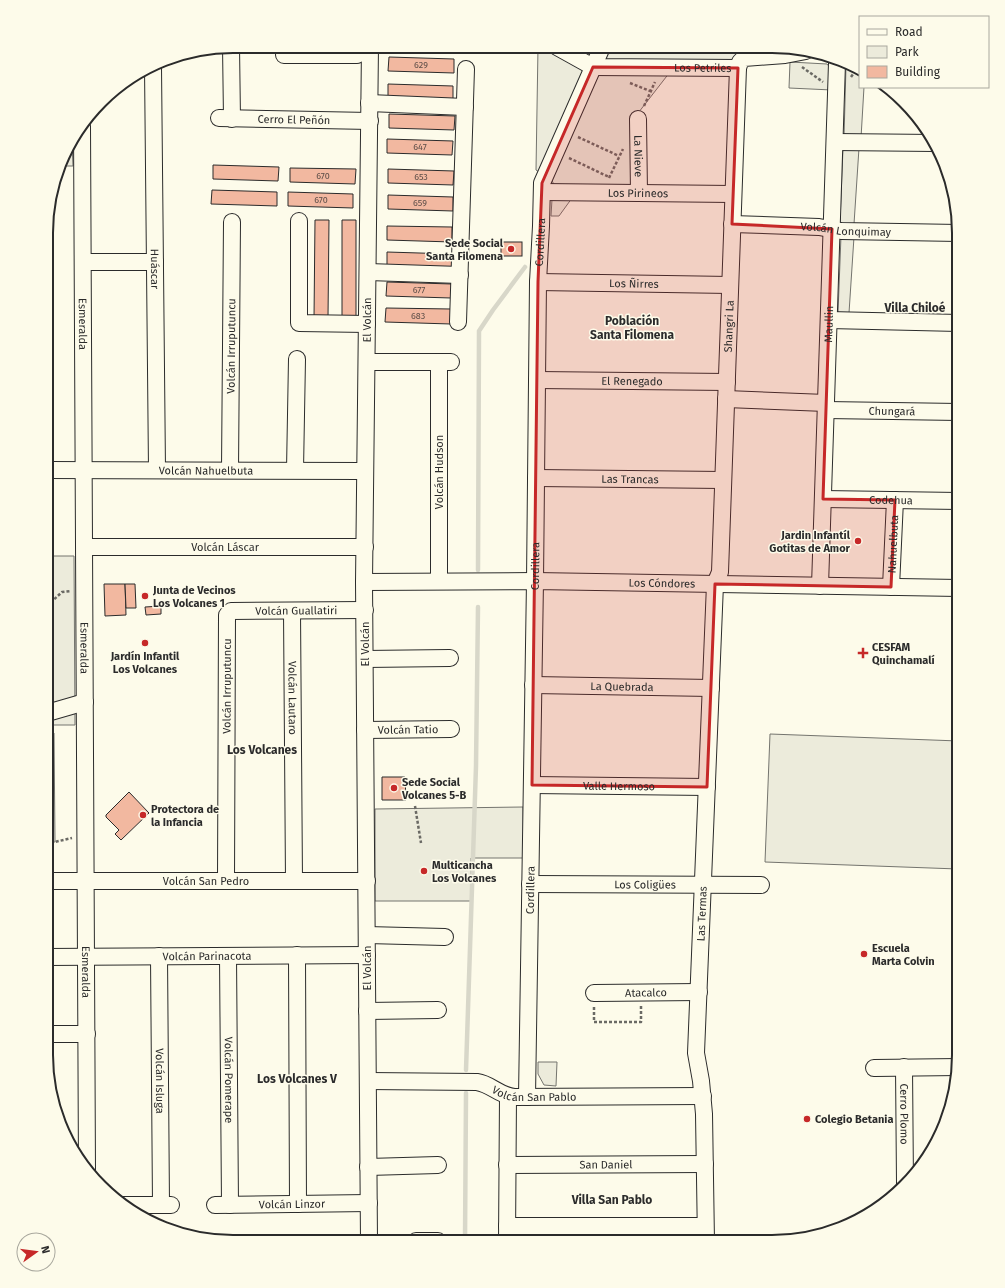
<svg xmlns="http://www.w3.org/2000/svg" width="1005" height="1288" font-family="'Fira Sans',sans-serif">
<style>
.green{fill:#ecebdb;stroke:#74746e}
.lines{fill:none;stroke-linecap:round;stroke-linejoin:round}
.stream{stroke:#d8d7c9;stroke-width:4.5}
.building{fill:#f2b8a0;stroke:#2b2b2b}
.minor-casing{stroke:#2b2b2b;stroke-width:18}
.path{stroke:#6a6964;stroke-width:2.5;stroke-dasharray:3 2;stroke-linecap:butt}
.minor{stroke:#fdfbea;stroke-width:16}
.marked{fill:#c62828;fill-opacity:0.2;stroke:#c62828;stroke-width:3;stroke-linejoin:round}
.poi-dot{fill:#c62828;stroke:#fdfbea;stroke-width:1.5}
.labels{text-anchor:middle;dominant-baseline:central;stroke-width:3;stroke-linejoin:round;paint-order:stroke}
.number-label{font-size:9px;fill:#5d4e48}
.street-label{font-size:11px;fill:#2b2b2b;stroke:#fdfbea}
.poi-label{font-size:11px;font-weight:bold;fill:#2b2b2b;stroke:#fdfbea;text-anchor:start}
.neighbourhood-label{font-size:12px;font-weight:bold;fill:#2b2b2b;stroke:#fdfbea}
.rim{fill:none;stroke:#2b2b2b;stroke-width:2}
</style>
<rect width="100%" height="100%" fill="#fdfbea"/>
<g class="green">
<path d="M538 47H740V56L732 64 677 63 635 117 633 188 580 187 559 216H551L553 182 536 170Z"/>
<path d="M790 62 827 64 833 71 832 90 789 88Z"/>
<path d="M846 66 860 72V87H864L861 138 844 137Z"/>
<path d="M72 144 73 166H62L69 145Z"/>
<path d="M843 148H859L854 224 840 223Z"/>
<path d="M841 236 854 237 849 313H838Z"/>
<path d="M47 556H74L75 725H47Z"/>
<path d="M47 733H54L55 842H46Z"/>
<path d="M770 734 959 741 958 869 765 862Z"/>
<path d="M523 807 524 858H471V901H375V809Z"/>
<path d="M538 1062H557L556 1086 544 1085 538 1074Z"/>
</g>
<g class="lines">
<g class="stream">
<path d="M478 570 479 331 493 310 525 267"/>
<path d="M466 1070 476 766 478 607"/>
<path d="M465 1241 466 1093"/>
</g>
</g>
<g class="building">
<path d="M389 57 454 59V73L388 71Z"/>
<path d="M388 84 453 86V100L388 98Z"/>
<path d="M389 114 455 116 454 130 389 128Z"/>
<path d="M387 139 453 141 452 155 387 153Z"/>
<path d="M213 165 279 167 278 181 213 179Z"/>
<path d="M290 168 356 169 355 184 290 182Z"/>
<path d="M388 169 454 171 453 185 388 183Z"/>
<path d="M212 190 277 192V206L211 204Z"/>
<path d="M288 192 353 194V208L288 206Z"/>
<path d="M388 195 453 197V211L388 209Z"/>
<path d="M315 220H329L328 318H314Z"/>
<path d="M342 220H356V319L342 318Z"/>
<path d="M387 226 452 227V242L387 240Z"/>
<rect x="501" y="242" width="21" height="14"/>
<path d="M387 252 452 254V268L387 267Z"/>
<path d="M387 282 452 284 451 298 386 296Z"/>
<path d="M386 308 451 309V324L385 322Z"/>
<path d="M104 584H125L126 615 105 616Z"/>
<path d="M125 584H135L136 608H126Z"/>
<path d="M161 606V614L146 615 145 607Z"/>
<path d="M382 777H405L406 800H382Z"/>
<path d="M129 792 149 813 121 840 115 834 119 830 106 817V815Z"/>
</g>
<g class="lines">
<g class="minor-casing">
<g id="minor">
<path d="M231 46 232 119"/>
<path id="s1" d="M557 47 593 67 738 68 740 62 744 58 785 55 806 51"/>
<path d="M284 55H357L370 48"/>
<path id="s2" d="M153 67 157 470"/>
<path d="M369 103 465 107"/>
<path id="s3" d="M219 118 370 121"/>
<path id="s4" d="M638 119 639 193"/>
<path id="s5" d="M82 126 87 1171"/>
<path d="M835 142 935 143"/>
<path id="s6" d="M542 192 733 194"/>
<path d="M299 221V323L367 324"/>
<path id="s7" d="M732 224 819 227 841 231 959 233"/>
<path d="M83 262H155"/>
<path d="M368 272 460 275"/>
<path id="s8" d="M538 282 730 285"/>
<path d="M829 320 959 323"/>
<path d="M458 322 466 69"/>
<path d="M367 362H451"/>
<path id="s9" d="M537 380 727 382"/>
<path d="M726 399 826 403"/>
<path id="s10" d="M826 410 959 412"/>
<path id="s11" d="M47 470 365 471"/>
<path id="s12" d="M230 470 232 222"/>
<path d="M295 470 297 359"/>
<path id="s13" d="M536 478 723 480"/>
<path id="s14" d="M823 499 959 501"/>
<path id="s15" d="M85 547H365"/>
<path d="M439 581V362"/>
<path id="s16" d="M364 582 535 581 959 588"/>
<path id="s17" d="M820 586 837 63"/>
<path id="s18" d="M891 587 895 500"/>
<path id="s19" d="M292 611 294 881"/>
<path d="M365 659 450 658"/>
<path id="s20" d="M533 685 711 688"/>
<path d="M47 713 85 702"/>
<path id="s21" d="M365 730 451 729"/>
<path id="s22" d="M532 785 707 787"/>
<path id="s23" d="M46 881H367"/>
<path id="s24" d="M226 881 227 615 231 611 365 610"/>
<path id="s25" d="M530 884 761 885"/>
<path d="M367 935 445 937"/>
<path d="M297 955 298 1204"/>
<path id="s26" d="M159 956 161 1205"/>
<path id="s27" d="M228 956 230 1205"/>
<path id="s28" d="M46 957 367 955"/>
<path id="s29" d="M594 993 699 992"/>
<path d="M367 1011 438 1010"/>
<path d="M46 1034H87"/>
<path id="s30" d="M904 1067 905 1184"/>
<path d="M874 1068 959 1067"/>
<path id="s31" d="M368 1081 477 1082C491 1084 498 1095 514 1097L703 1096"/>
<path id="s32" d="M527 1097 535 581 538 282 541 226 542 183 602 47"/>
<path id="s33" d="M507 1165 705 1164"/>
<path d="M368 1167 438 1165"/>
<path d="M123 1205H171"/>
<path id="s34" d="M215 1205 369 1203"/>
<path d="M507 1226H705"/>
<path id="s35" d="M369 1241 364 582 370 46"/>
<path d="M416 1241H438"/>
<path d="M507 1241 508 1096"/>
<path id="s36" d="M706 1242 704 1114 701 1081 696 1053 715 584 720 572 738 68"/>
</g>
</g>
<g class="path">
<path d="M644 47 648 53"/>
<path d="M680 53 687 47"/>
<path d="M802 67 823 82"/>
<path d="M851 77 856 70"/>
<path d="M630 83 650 91"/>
<path d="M644 106 655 82"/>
<path d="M578 137 619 156"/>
<path d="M569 158 609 177"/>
<path d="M609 178 623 149"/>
<path d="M47 606 62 592 71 591"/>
<path d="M415 806 421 843"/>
<path d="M46 844 72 838"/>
<path d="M594 1007V1022H641V1006"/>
</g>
<use href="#minor" class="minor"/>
</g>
<path class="marked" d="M593 67 738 68 732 224 832 229 823 499 895 500 891 587 715 584 707 787 532 785 538 282 542 183Z"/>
<g class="poi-dot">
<circle cx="511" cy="249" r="4"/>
<circle cx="858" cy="541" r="4"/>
<circle cx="145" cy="596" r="4"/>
<circle cx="145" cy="643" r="4"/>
<path d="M861 647h4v4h4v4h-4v4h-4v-4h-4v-4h4z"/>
<circle cx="394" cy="788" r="4"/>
<circle cx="143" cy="815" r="4"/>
<circle cx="424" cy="871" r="4"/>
<circle cx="864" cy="954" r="4"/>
<circle cx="807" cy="1119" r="4"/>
</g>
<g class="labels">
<g class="number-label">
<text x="421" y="65">629</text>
<text x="420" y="147">647</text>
<text x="323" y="176">670</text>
<text x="421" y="177">653</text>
<text x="321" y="200">670</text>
<text x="420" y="203">659</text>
<text x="419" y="290">677</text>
<text x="418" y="316">683</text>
</g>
<g class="street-label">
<text stroke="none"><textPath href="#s1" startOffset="151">Los Petriles</textPath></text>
<text stroke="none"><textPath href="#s3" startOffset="75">Cerro El Peñón</textPath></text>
<text stroke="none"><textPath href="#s4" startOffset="37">La Nieve</textPath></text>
<text stroke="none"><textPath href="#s6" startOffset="96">Los Pirineos</textPath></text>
<text stroke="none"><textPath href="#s7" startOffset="114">Volcán Lonquimay</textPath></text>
<text stroke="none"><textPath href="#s32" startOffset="855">Cordillera</textPath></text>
<text stroke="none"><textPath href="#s2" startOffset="202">Huáscar</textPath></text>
<text stroke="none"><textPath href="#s8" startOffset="96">Los Ñirres</textPath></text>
<text stroke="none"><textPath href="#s35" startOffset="921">El Volcán</textPath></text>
<text stroke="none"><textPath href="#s5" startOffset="198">Esmeralda</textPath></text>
<text stroke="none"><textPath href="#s17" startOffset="262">Maullin</textPath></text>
<text stroke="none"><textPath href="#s36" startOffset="918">Shangri La</textPath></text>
<text stroke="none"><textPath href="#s12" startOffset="124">Volcán Irruputuncu</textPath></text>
<text stroke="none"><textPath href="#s9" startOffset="95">El Renegado</textPath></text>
<text stroke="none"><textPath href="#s10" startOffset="66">Chungará</textPath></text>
<text stroke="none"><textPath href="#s11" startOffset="159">Volcán Nahuelbuta</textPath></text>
<text transform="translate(439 472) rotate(-90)">Volcán Hudson</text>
<text stroke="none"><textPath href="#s13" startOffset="94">Las Trancas</textPath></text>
<text stroke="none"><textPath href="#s14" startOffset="68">Codehua</textPath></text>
<text stroke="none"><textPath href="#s18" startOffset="43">Nahuelbuta</textPath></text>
<text stroke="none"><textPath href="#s15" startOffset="140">Volcán Láscar</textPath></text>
<text stroke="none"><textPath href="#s32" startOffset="531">Cordillera</textPath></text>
<text stroke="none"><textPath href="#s16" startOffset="298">Los Cóndores</textPath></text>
<text stroke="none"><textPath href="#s24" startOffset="337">Volcán Guallatiri</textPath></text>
<text transform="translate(365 644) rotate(-90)">El Volcán</text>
<text stroke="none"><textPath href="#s5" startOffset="522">Esmeralda</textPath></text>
<text stroke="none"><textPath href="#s24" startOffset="195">Volcán Irruputuncu</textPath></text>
<text stroke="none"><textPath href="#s20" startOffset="89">La Quebrada</textPath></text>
<text stroke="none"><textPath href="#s19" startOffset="87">Volcán Lautaro</textPath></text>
<text stroke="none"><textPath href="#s21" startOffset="43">Volcán Tatio</textPath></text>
<text stroke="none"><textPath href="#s22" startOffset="87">Valle Hermoso</textPath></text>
<text stroke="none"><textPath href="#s23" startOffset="160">Volcán San Pedro</textPath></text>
<text stroke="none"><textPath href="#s25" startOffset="115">Los Coligües</textPath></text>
<text stroke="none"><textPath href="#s32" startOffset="207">Cordillera</textPath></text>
<text stroke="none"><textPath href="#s36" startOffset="329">Las Termas</textPath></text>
<text stroke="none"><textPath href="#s28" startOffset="161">Volcán Parinacota</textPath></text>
<text transform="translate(367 968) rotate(-90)">El Volcán</text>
<text stroke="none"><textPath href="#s5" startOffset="846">Esmeralda</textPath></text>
<text stroke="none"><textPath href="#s29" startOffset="52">Atacalco</textPath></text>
<text stroke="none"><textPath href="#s27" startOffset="124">Volcán Pomerape</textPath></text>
<text stroke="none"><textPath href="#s26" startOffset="125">Volcán Isluga</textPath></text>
<text stroke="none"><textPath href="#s31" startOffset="169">Volcán San Pablo</textPath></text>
<text stroke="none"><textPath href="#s30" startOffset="47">Cerro Plomo</textPath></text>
<text stroke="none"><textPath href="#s33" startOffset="99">San Daniel</textPath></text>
<text stroke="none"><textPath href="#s34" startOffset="77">Volcán Linzor</textPath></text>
</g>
<g class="poi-label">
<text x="503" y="243" text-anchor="end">Sede Social<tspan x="503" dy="13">Santa Filomena</tspan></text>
<text x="850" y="535" text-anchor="end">Jardin Infantíl<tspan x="850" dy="13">Gotitas de Amor</tspan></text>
<text x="153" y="590">Junta de Vecinos<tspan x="153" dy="13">Los Volcanes 1</tspan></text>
<text x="872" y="647">CESFAM<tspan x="872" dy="13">Quinchamalí</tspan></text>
<text x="145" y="656" text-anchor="middle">Jardín Infantil<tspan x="145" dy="13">Los Volcanes</tspan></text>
<text x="402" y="782">Sede Social<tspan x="402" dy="13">Volcanes 5-B</tspan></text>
<text x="151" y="809">Protectora de<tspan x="151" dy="13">la Infancia</tspan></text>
<text x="432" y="865">Multicancha<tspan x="432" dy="13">Los Volcanes</tspan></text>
<text x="872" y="948">Escuela<tspan x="872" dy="13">Marta Colvin</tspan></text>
<text x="815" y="1119">Colegio Betania</text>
</g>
<g class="neighbourhood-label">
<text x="915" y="308">Villa Chiloé</text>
<text x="632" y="321">Población<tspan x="632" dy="14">Santa Filomena</tspan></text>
<text x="262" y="750">Los Volcanes</text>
<text x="297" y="1079">Los Volcanes V</text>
<text x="612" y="1200">Villa San Pablo</text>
</g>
</g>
<path d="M0 0H1005V1288H0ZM233 53H772A180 180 0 0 1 952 233V1055A180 180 0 0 1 772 1235H233A180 180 0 0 1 53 1055V233A180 180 0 0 1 233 53Z" fill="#fdfbea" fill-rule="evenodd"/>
<path class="rim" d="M233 53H772A180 180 0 0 1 952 233V1055A180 180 0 0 1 772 1235H233A180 180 0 0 1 53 1055V233A180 180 0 0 1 233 53Z"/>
<rect x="859" y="16" width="130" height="72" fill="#fdfbea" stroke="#a9a89e"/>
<rect x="867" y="29" width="20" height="6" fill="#fdfbea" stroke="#a9a89e"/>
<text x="895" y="36" font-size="12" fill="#2b2b2b">Road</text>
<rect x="867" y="46" width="20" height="12" fill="#ecebdb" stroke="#a9a89e"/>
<text x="895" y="56" font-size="12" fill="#2b2b2b">Park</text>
<rect x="867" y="66" width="20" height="12" fill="#f2b8a0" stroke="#a9a89e"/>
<text x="895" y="76" font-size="12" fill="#2b2b2b">Building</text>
<g transform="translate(36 1252) rotate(76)"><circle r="19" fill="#fdfbea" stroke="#a9a89e"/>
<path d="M0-3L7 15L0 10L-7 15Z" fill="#c62828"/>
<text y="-6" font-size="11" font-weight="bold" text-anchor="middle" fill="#2b2b2b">N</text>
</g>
</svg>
